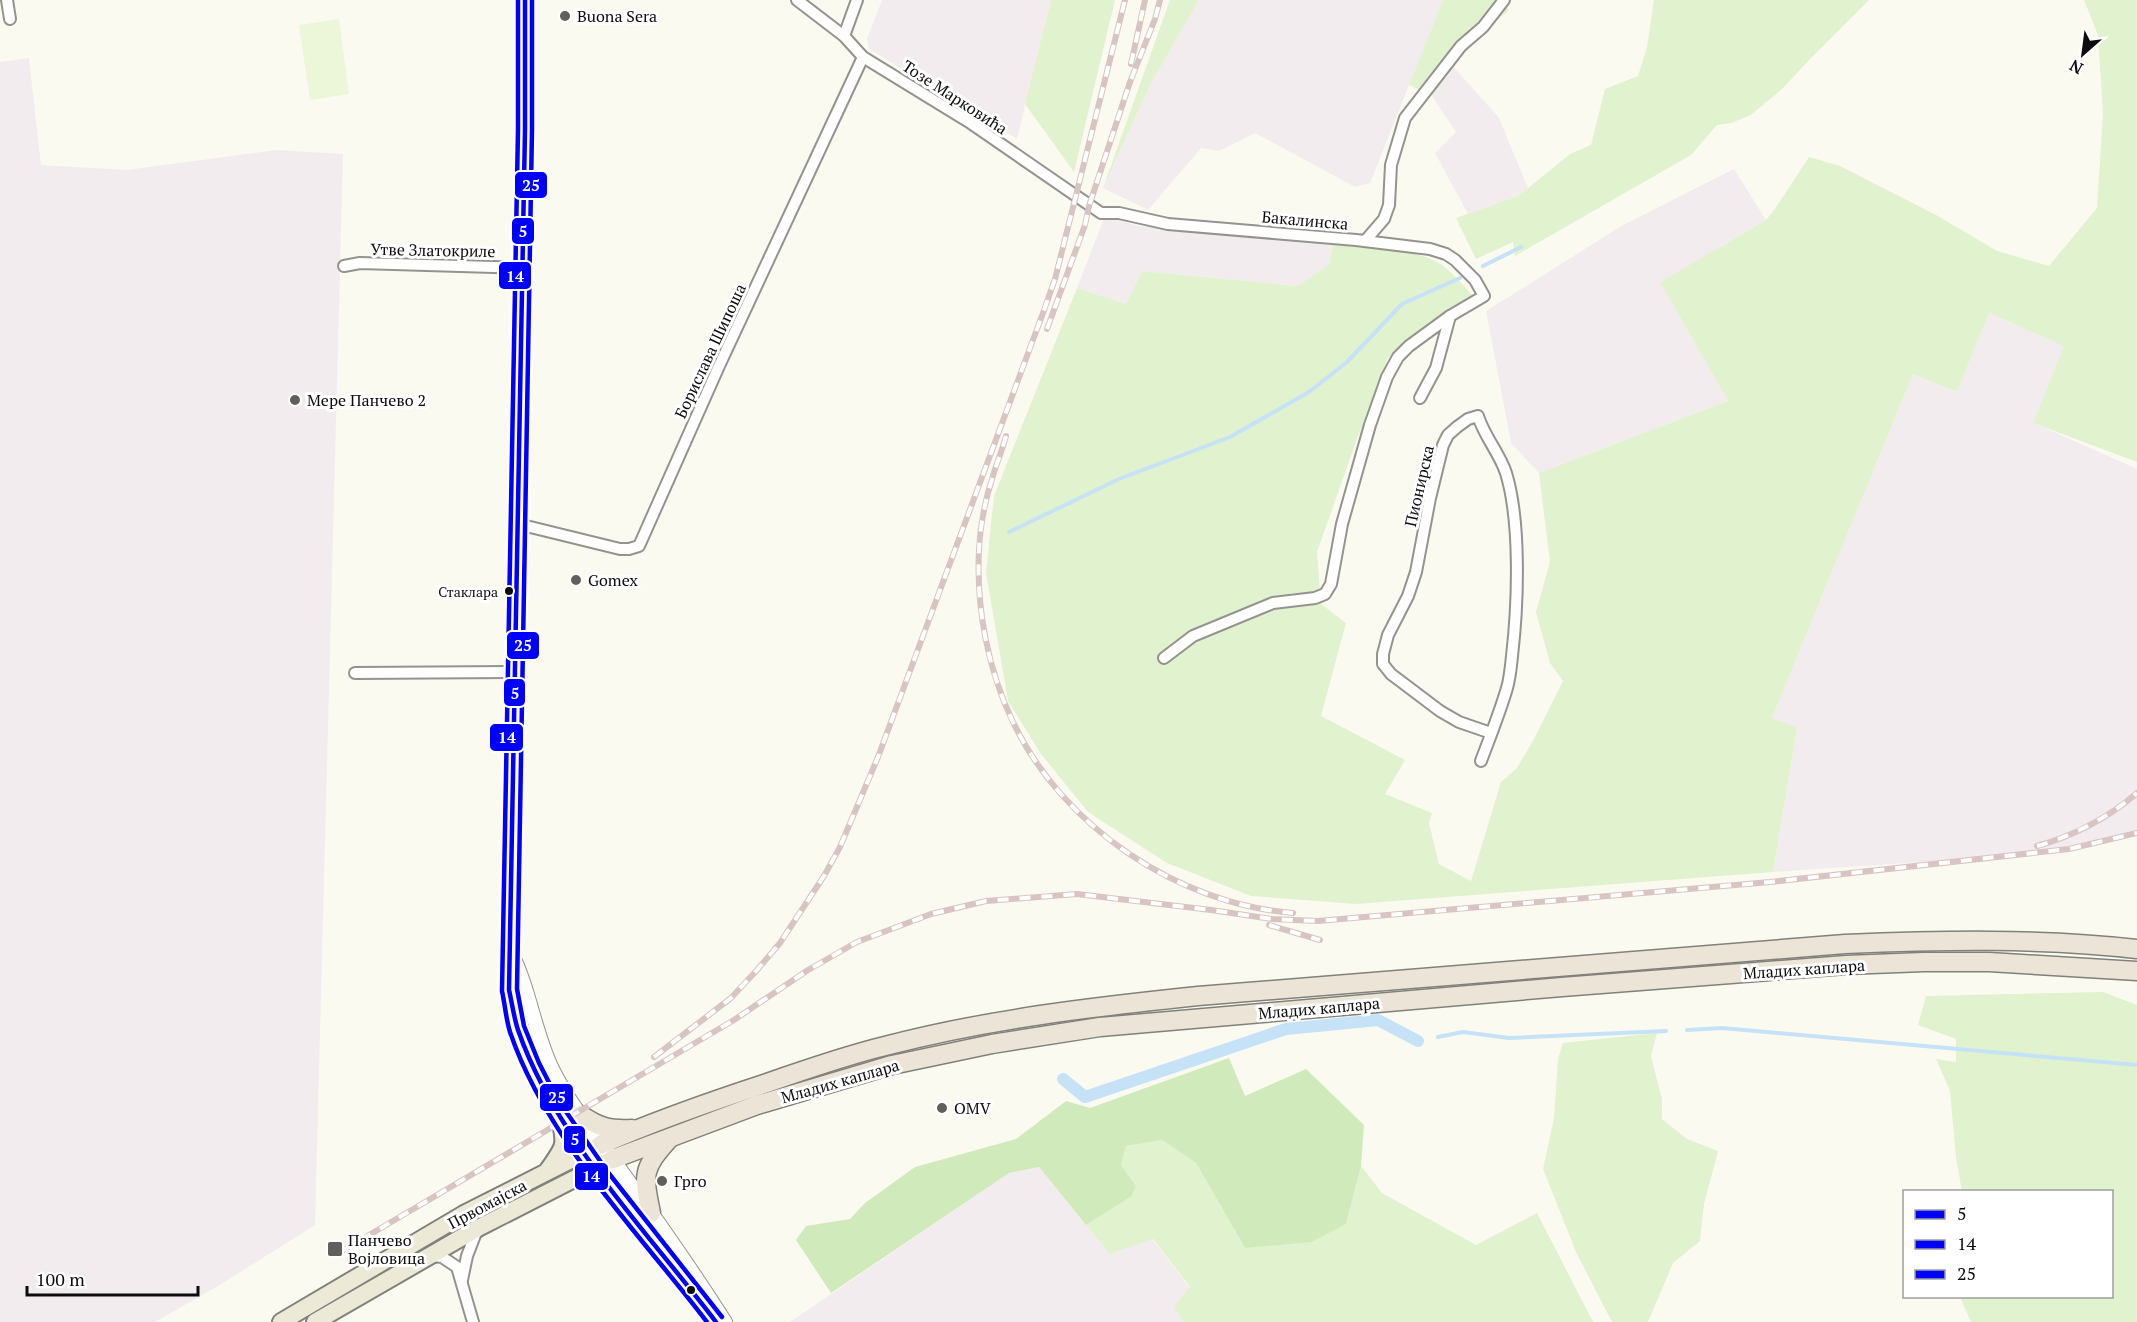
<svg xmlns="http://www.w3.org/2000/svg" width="2137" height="1322" font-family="'PT Serif',serif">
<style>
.industrial{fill:#f3ecee}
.green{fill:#e1f2cf}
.forest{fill:#d0eabc}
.pitch{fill:#ecf6d9}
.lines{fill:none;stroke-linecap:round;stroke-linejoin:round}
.stream{stroke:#c5e2f6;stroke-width:4}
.canal{stroke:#c5e2f6;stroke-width:12}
.minor-casing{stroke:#94938f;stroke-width:14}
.tertiary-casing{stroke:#94938f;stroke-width:16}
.primary-casing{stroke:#81807c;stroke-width:20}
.trunk-casing{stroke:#81807c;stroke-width:21}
.minor{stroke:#fefefd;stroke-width:10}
.tertiary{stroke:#fefefd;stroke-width:14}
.primary{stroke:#ede9d7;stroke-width:16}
.trunk{stroke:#ece4d6;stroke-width:18}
.rail-casing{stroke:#d8c4c2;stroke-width:6}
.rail{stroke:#fff;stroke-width:4;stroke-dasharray:11;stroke-linecap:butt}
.bus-1-casing{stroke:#fff;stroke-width:9}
.bus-2-casing{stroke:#fff;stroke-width:9}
.bus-3-casing{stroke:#fff;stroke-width:9}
.bus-1{stroke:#00f;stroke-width:4.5}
.bus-2{stroke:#00f;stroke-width:4.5}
.bus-3{stroke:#00f;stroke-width:4.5}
.poi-dot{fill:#605f5c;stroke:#fff;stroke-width:2}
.bus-dot{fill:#0c0c0c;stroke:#fff;stroke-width:2}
.labels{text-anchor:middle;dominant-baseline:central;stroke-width:6;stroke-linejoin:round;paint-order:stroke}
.bus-label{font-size:14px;fill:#0c0c0c;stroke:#fff;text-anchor:end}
.poi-label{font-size:16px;fill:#0c0c0c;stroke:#fff;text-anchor:start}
.street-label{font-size:16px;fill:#0c0c0c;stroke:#fff}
.line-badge{stroke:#fff;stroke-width:2}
.badge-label{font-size:16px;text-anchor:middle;font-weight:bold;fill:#fff}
</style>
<rect width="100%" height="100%" fill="#fbfaf0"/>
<g class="industrial">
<path d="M882 0H1051L1017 139 869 49 867 39Z"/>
<path d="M1199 0H1443L1370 183 1355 187 1255 133 1219 151 1201 148 1148 210 1103 188 1149 87Z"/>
<path d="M29 58 41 165 126 170 277 150 343 154 315 1225 223 1283 155 1322H0V62Z"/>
<path d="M1453 66 1499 118 1528 188 1518 196 1468 214 1435 153 1456 132 1432 96Z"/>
<path d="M1734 169 1766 220 1660 282 1728 401 1539 473 1511 443 1486 311 1623 225Z"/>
<path d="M1105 216 1138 226 1333 244 1329 264 1298 286 1142 271 1126 304 1077 288Z"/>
<path d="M1989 313 2065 346 2034 423 2137 469V833L2069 849 1994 857 1773 872 1797 729 1772 718 1913 374 1957 392Z"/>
<path d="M1039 1167 1109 1254 1152 1239 1190 1288 1174 1306 1183 1322H790L1009 1173Z"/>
</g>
<g class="green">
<path d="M1051 0H1115L1074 172 1025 104Z"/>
<path d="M1170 0H1199L1149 87 1103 188Z"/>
<path d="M1443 0H1507L1508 11 1474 40 1432 96 1409 85Z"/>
<path d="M1654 0H1869L1812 57 1782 89 1751 115 1731 123 1717 125 1691 155 1515 256 1513 242 1476 259 1456 218 1518 196 1570 154 1591 145 1605 89 1638 76 1647 47Z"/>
<path d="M2084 0H2137V462L2033 423 2064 346 1989 313 1957 392 1913 374 1772 718 1797 728 1773 872 1356 904 1251 896 1167 863 1088 812 1041 754 1008 701 986 573 994 496 1077 288 1126 304 1142 271 1298 286 1329 264 1333 244C1361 247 1406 249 1431 259 1447 265 1461 283 1473 296L1388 358 1357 439 1317 552 1321 604 1346 623 1321 716 1405 760 1385 794 1432 813 1429 823 1439 864 1471 881 1501 782 1517 768 1535 737 1563 681 1550 663 1536 612 1550 562 1539 473 1728 401 1660 282 1766 220 1775 209 1809 157 1840 166 1938 216 1997 251 2049 266 2097 208 2103 113 2098 35Z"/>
<path d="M2103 992 2137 1005V1322H1971L1960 1297 2112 1296V1192L1962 1191 1956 1158 1950 1091 1936 1059 1956 1062V1039L1918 1025 1926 996Z"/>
<path d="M1657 1033 1651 1056 1662 1099V1119L1687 1139 1718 1151 1704 1204 1700 1241 1673 1263 1648 1322H1612L1576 1252 1543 1169 1554 1118 1558 1059 1563 1043Z"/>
<path d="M1162 1140 1196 1163 1245 1248 1346 1224 1361 1166 1382 1193 1476 1245 1537 1213 1593 1322H1183L1174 1306 1190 1287 1153 1239 1109 1254 1086 1225 1132 1196 1136 1186 1121 1165 1126 1146Z"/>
</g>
<path class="forest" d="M1229 1058 1245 1096 1306 1069 1364 1125 1361 1166 1346 1224 1311 1242 1245 1248 1196 1163 1162 1140 1126 1146 1121 1165 1136 1186 1132 1196 1086 1225 1039 1167 1009 1173 831 1293 796 1240 806 1226 850 1219 865 1203 915 1167 1016 1139 1066 1101 1090 1108Z"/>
<path class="pitch" d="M339 19 349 94 310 100 299 25Z"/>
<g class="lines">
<g class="stream">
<path d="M1483 266 1521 247"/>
<path d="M1009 532 1119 479 1230 437 1309 392 1347 362 1402 304 1460 278"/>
<path d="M1687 1030 1722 1028 2137 1065"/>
<path d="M1438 1037 1463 1032 1509 1038 1666 1031"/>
</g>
<path class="canal" d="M1063 1079 1085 1097 1286 1029 1378 1020 1418 1041"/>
<g class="minor-casing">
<g id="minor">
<path d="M7 0 10 19"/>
<path d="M797 0 844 36 863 57 969 122 1101 213H1119L1168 224 1356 240 1430 249 1446 254 1455 260 1475 280 1484 296 1450 316 1409 346 1398 357 1387 377 1370 425 1342 524 1331 584 1325 594 1315 598 1273 603 1193 636 1164 658"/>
<path d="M844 36 857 0"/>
<path d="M1365 241 1384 219 1389 205 1391 165 1405 118 1461 46 1483 27 1504 0"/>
<path d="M344 266 360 263 523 268"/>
<path d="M1420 398 1436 368 1450 316"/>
<path d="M518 524 620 549H629L639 546 719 366 863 57"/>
<path d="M355 673 514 672"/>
<path d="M1481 761C1490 737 1500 712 1507 688 1510 678 1511 666 1512 656 1518 604 1521 522 1506 473 1499 452 1485 438 1478 416L1468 419 1457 427 1448 435 1443 445 1430 498 1416 572 1408 596 1388 635 1383 654V664L1391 674 1440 711 1459 722 1491 733"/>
<path d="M431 1256 442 1257 457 1267 473 1322"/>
<path d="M462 1280 467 1256 477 1230"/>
</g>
</g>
<g class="tertiary-casing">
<g id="tertiary">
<path d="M525 0V129L511 953C493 1049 592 1165 649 1236 672 1264 694 1293 716 1322"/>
<path d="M511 953C530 990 534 1032 552 1069 571 1107 600 1141 624 1175 659 1223 693 1272 725 1322"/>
</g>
</g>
<g class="primary-casing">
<g id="primary">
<path d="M548 1170C568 1142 565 1145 559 1113"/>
<path d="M281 1322 464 1214 602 1144"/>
<path d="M315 1322 478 1228 613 1159"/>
</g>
</g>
<g class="trunk-casing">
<g id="trunk">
<path d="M581 1115C600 1128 610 1130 632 1129"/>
<path d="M602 1144C655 1121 709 1102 764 1084 804 1070 844 1056 885 1046 988 1019 1093 1007 1198 996L1845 944C1942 940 2040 938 2137 949"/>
<path d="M613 1159 757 1105 892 1065 992 1044 1100 1027 1562 987 1846 965 1924 962H1989L2137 971"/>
<path d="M651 1213C643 1174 642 1169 669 1139"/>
</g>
</g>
<use href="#minor" class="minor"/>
<use href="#tertiary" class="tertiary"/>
<use href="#primary" class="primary"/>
<use href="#trunk" class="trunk"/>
<g class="rail-casing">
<g id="rail">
<path d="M1131 64 1145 0"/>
<path d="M1047 329 1085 225 1089 206 1130 82 1155 19 1160 0"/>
<path d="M1006 436C1002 451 996 465 992 479 985 501 980 527 979 550 976 608 988 670 1013 722 1063 827 1178 904 1293 913"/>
<path d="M2037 846C2073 836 2109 817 2137 793"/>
<path d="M1269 925 1320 940"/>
<path d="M654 1057 731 998 757 970 780 943 824 876 840 847 878 757 1043 313 1055 279 1125 0"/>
<path d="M342 1251 734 1020 808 970 857 942 931 914 986 901 1077 894 1211 910 1272 919 1318 921 1770 882 2069 849 2137 833"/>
</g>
</g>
<use href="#rail" class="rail"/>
<g class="bus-1-casing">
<path id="bus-1" d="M525 0V129L509 990C512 1003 514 1018 518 1030 556 1139 647 1231 716 1322"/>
</g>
<g class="bus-2-casing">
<path id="bus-2" d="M518 0V129L502 991C505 1005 506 1019 510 1032 546 1139 639 1233 707 1322"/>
</g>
<g class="bus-3-casing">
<path id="bus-3" d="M532 0V129L517 989 524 1026 539 1063 558 1100 607 1171 722 1317"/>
</g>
<use href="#bus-1" class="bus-1"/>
<use href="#bus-2" class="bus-2"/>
<use href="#bus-3" class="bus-3"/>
</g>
<g class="poi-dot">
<circle cx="565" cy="16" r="6"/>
<circle cx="295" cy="400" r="6"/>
<circle cx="576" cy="580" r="6"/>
<circle cx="942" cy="1108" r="6"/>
<circle cx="662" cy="1181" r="6"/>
<rect x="327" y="1241" width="16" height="16" rx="3"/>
</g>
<g class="bus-dot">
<circle cx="509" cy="591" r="5"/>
<circle cx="691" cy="1290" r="5"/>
</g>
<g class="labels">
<g class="bus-label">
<text x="498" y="591">Стаклара</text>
</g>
<g class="poi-label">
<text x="577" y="16">Buona Sera</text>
<text x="307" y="400">Мере Панчево 2</text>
<text x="588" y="580">Gomex</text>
<text x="954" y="1108">OMV</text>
<text x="674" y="1181">Грго</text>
<text x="348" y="1240">Панчево<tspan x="348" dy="18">Војловица</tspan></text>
</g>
<g class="street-label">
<text transform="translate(955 97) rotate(33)">Тозе Марковића</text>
<text transform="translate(1305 220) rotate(5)">Бакалинска</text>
<text transform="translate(433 250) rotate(1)">Утве Златокриле</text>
<text transform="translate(710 351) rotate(-65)">Борислава Шипоша</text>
<text transform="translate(1419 486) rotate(-77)">Пионирска</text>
<text transform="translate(1804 969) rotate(-4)">Младих каплара</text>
<text transform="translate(1319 1008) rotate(-5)">Младих каплара</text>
<text transform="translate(840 1081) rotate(-16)">Младих каплара</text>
<text transform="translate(487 1204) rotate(-28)">Првомајска</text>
</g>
</g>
<g class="line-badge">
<rect x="514" y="171" width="34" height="28" rx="6" fill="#00f"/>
<rect x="511" y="217" width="24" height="28" rx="6" fill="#00f"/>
<rect x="498" y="261" width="34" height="29" rx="6" fill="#00f"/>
<rect x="506" y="631" width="34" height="29" rx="6" fill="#00f"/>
<rect x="503" y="678" width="23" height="29" rx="6" fill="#00f"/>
<rect x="489" y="723" width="35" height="29" rx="6" fill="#00f"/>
<rect x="539" y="1083" width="35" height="29" rx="6" fill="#00f"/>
<rect x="563" y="1125" width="23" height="29" rx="6" fill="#00f"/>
<rect x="574" y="1162" width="35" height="29" rx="6" fill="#00f"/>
</g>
<g class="badge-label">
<text x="531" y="191">25</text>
<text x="523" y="237">5</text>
<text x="515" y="282">14</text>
<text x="523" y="651">25</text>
<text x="515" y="699">5</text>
<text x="507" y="743">14</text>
<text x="557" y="1103">25</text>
<text x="575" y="1145">5</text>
<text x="591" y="1182">14</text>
</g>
<rect x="1903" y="1190" width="210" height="108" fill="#ffffff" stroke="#9e9e9e" stroke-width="1.5"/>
<rect x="1915" y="1210" width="30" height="9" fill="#0000ff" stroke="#9e9e9e" stroke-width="1.5"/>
<text x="1957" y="1220" font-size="18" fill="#0c0c0c">5</text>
<rect x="1915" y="1240" width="30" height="9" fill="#0000ff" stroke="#9e9e9e" stroke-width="1.5"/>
<text x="1957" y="1250" font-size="18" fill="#0c0c0c">14</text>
<rect x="1915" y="1270" width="30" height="9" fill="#0000ff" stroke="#9e9e9e" stroke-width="1.5"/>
<text x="1957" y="1280" font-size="18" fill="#0c0c0c">25</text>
<g transform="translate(2083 54) rotate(208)" stroke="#ffffff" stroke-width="4.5" paint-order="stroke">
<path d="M0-4.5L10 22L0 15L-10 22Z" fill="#0c0c0c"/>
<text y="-9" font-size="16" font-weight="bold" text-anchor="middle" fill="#0c0c0c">N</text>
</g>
<path d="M27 1286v9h171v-9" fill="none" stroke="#0c0c0c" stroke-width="3"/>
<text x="36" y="1286" font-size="18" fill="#0c0c0c" stroke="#ffffff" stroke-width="4.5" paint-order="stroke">100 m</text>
</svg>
